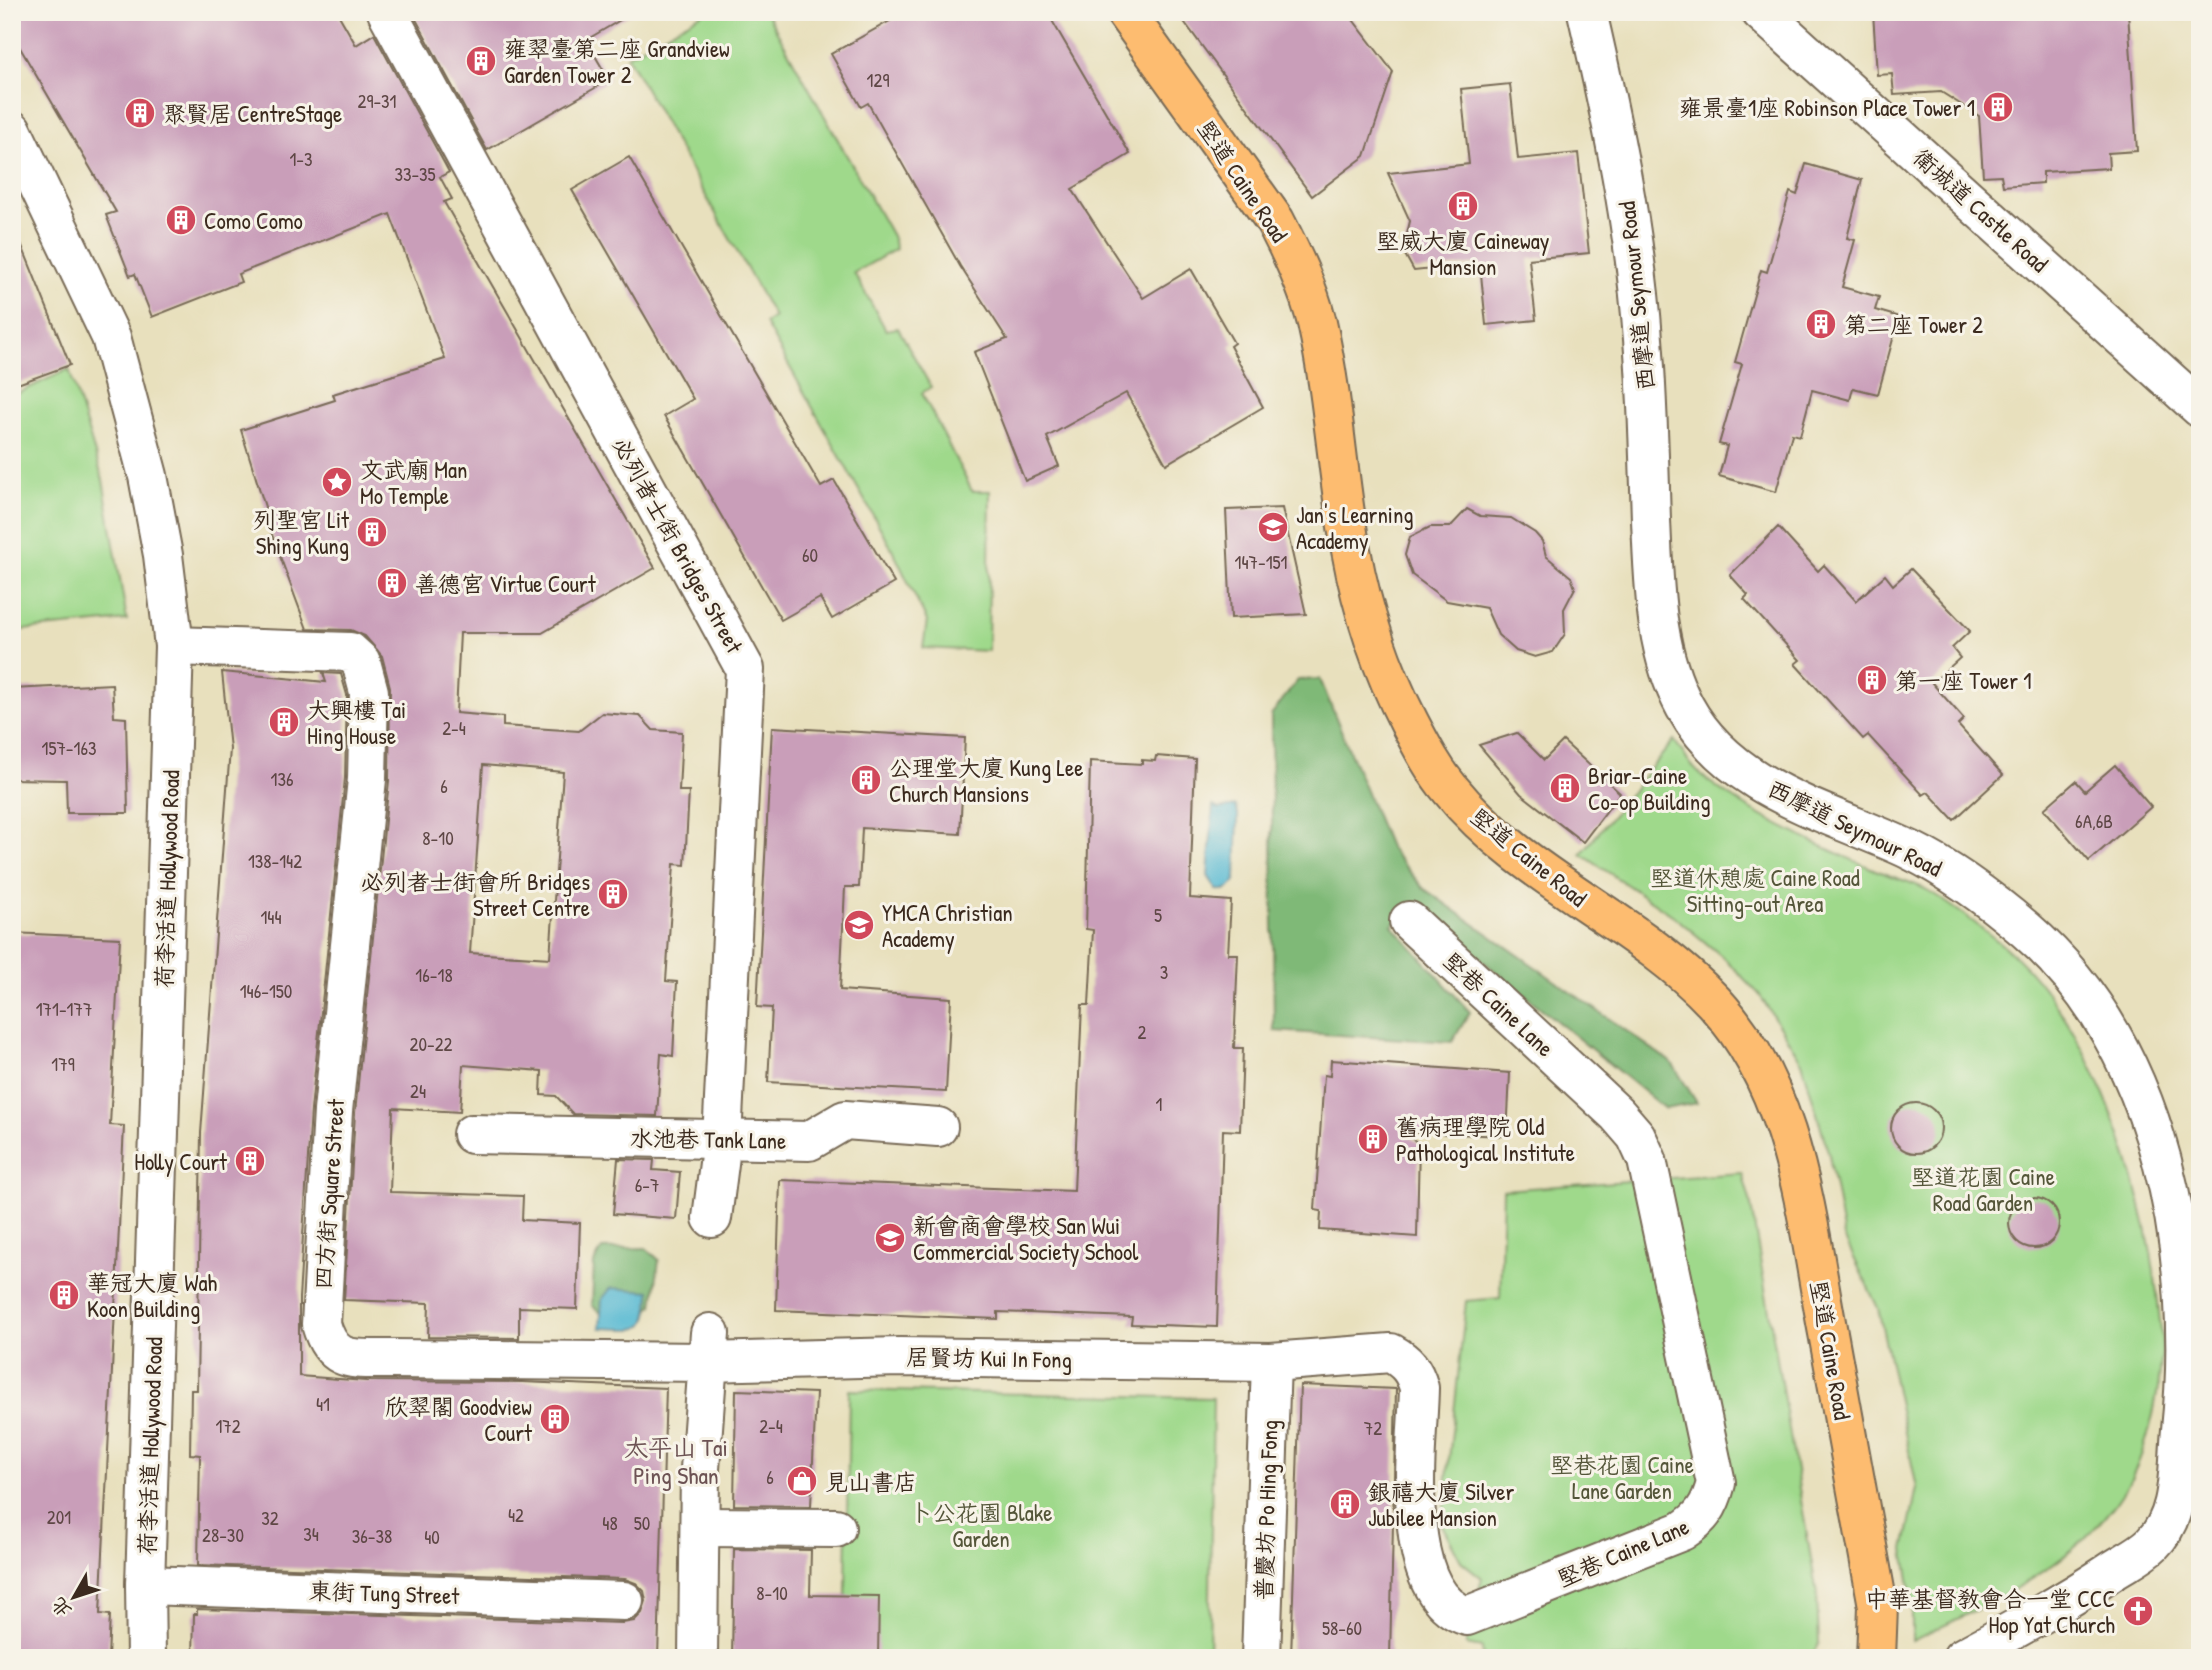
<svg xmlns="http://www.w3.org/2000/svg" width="2212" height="1670" font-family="'Patrick Hand','LXGW WenKai TC',sans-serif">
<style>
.green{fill:#9fd98b;stroke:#6d8254;stroke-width:2}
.forest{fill:#7fb977;stroke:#5d724a;stroke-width:2}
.water{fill:#53b8d2;stroke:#477178;stroke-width:2}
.building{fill:#c99eb9;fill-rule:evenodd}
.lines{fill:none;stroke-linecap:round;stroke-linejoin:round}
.minor-casing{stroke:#786a56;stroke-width:42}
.major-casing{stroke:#786a56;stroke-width:42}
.minor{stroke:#fff;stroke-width:38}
.major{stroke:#fdbc70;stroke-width:38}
.labels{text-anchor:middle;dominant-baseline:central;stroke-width:6;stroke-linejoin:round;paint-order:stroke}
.number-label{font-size:19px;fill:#5e4745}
.poi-label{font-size:23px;fill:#3b2a1e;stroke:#f7f3e8;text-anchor:start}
.street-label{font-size:23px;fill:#3b2a1e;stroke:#f7f3e8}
.park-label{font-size:23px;fill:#545639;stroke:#f7f3e8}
.neighbourhood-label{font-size:24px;fill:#6d5354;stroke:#f7f3e8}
</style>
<rect width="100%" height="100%" fill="#f7f3e8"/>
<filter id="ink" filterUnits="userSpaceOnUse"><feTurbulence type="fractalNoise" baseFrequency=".0143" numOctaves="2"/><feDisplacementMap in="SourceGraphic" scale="14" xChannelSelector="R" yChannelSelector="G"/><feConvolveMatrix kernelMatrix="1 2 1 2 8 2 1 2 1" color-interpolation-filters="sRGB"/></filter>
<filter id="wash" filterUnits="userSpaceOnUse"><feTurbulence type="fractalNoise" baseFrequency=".00686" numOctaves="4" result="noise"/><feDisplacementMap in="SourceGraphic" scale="28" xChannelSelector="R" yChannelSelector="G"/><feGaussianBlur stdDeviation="1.57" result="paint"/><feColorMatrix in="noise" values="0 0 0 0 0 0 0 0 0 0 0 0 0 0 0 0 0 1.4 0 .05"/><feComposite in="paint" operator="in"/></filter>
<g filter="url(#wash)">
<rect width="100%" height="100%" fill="#e8e0bd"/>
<g class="green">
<path d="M705 12H766L892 236 896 249 854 273 886 330 898 328 931 387 922 393 972 491H990L988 651 923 648 927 621 892 549 765 323 774 317 627 56Z"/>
<path d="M69 369 103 480 127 620 12 631V396Z"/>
<path d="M1674 740C1682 751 1690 766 1701 775 1748 814 1815 844 1871 868 1889 877 1912 881 1929 891 1953 906 1978 925 2000 943 2093 1018 2147 1189 2158 1303 2159 1319 2163 1337 2162 1353 2158 1400 2149 1451 2124 1491 2073 1570 1993 1601 1912 1641V1597L1904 1550 1917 1488 1878 1308 1844 1237 1829 1155 1802 1062 1759 994 1724 958 1675 917 1581 854Z"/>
<path d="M1742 1173 1750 1200 1817 1594 1819 1643 1810 1658H1483L1482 1648 1466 1645 1482 1578 1461 1561 1442 1525 1466 1301 1500 1298 1503 1190Z"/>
<path d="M849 1390 1213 1398 1209 1658H845Z"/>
</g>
<g class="forest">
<path d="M1320 679 1389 847 1423 888 1672 1063 1697 1103 1665 1109 1414 905 1392 925 1470 1012 1452 1042 1274 1031 1271 715 1298 680Z"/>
<path d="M646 1248 659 1260 653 1306 632 1325H614L592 1305 594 1263 602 1249Z"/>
</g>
<g class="water">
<path d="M1213 806 1219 809 1236 806 1238 815 1236 878C1232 888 1228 891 1217 890L1208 876Z"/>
<path d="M611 1288 650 1291C649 1337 641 1329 600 1328L602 1299Z"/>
</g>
<g id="blocks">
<g class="building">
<path d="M12 12H337L356 45 374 34 449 172 440 177 452 199 444 202 655 568 542 633H460L456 713 503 717V726L579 731 602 713 640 716 653 730 682 732 679 791H689L685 865 674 864 666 981 677 982 673 1056 661 1054 657 1116 573 1114 556 1096 541 1095 542 1071 463 1065 460 1112 393 1108 390 1192 523 1196 522 1220 580 1223 577 1309 519 1307V1338L428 1337 429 1303 344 1300 355 1113 389 781 390 687 382 656 365 636 351 630 307 629 268 524 270 523 241 430 335 400 333 394 445 359 390 214 238 274 241 282 152 317 135 274 130 276 106 215 116 212 12 34ZM483 765 563 772 550 958 470 953Z"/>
<path d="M412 12H634L586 40 609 80 487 150Z"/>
<path d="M906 12H1047L1130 154 1072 189 1143 298 1191 269 1234 343 1230 346 1263 407 1166 464 1126 393 1047 437 1059 466 1025 481 974 352 1007 339 960 266 868 103 861 107 831 54Z"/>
<path d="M1177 12H1347L1393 72 1365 156 1312 196Z"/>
<path d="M1873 12H2128L2137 151 2108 153 2109 168 2043 172V183L2003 186 2001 175 1983 176 1979 116 1941 92 1894 95 1892 74 1877 75Z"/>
<path d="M1510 84 1518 159 1578 153 1589 253 1529 259 1536 320 1486 325 1480 264 1414 271 1403 251 1410 221 1388 173 1469 164 1461 89Z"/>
<path d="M629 157 821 487 834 480 894 583 832 619 820 598 781 620 664 416 693 399 572 190Z"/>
<path d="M1806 164 1862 180 1847 238 1855 240 1842 287 1879 297 1875 310 1899 317 1878 394 1853 388 1850 400 1812 390 1800 436 1792 434 1776 492 1719 476 1727 446 1719 444 1742 364 1735 362 1761 270 1767 272 1790 192 1797 195Z"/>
<path d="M12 221 70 365 12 386Z"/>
<path d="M1282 508 1306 614 1231 618 1226 510Z"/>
<path d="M1467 509 1480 516 1511 518 1535 533 1542 541 1546 556 1571 577 1575 588 1564 609 1565 634 1553 652 1535 657 1516 651 1498 635 1486 608 1447 601 1412 575 1405 555 1410 537 1430 527H1450Z"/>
<path d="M1778 527 1818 571 1824 565 1856 601 1885 575 1893 585 1911 569 1970 631 1952 648 1960 658 1932 683 1964 719 1958 725 2003 775 1954 820 1928 792 1923 795 1868 735 1863 739 1795 664 1800 660 1744 599 1748 595 1730 575Z"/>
<path d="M222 672 326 682 323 673 341 674 347 695 345 778 311 1110 299 1298V1376L366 1381 522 1382 666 1388 658 1658H193L194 1614H197V1609L623 1623 634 1621 642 1613 646 1601 644 1591 636 1583 625 1579 198 1565 200 1455 190 1454 191 1390H197L201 1133 230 749Z"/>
<path d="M112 684 114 717 126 718 128 813H67L66 780 12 779V689Z"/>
<path d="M772 727 965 738 960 834 862 828 859 887H845L840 990 951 998 946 1092 768 1082 772 1008 757 1007Z"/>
<path d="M1517 733 1544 760 1563 741 1620 793 1583 842 1521 794 1479 745Z"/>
<path d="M1156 756 1195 759 1190 898 1231 901 1228 954H1238L1234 1048H1243L1240 1131 1223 1130 1217 1327 1131 1324 1132 1317 998 1312V1319L776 1310 780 1180 1074 1191 1082 1005H1089L1093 930 1086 929 1090 761 1142 764V760L1155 761Z"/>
<path d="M2115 765 2151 807 2089 861 2044 809 2076 781 2085 791Z"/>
<path d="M12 933 120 938 110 1125 124 1126 100 1614 110 1615 108 1658H12Z"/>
<path d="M1331 1060 1510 1073 1507 1136 1401 1132 1419 1143 1417 1237 1320 1230 1321 1211 1315 1210 1324 1075 1330 1076Z"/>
<circle cx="1916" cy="1128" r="25"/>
<path d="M618 1159 654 1160 653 1170 680 1172 676 1219 613 1214Z"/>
<circle cx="2034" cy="1223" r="25"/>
<path d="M1300 1385 1396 1389 1390 1658H1291Z"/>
<path d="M736 1390 816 1393 811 1506 734 1505Z"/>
<path d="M734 1549 811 1550 810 1595 879 1596 878 1658H732Z"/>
</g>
</g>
</g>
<g filter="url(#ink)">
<use href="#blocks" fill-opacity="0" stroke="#786a56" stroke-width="2"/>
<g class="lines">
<g class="minor-casing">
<g id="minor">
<path d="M387 12 745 669 722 1140 712 1218"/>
<path d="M1587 12C1612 121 1635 228 1643 339 1648 399 1649 460 1651 520 1654 584 1654 650 1685 707 1731 791 1830 812 1910 850 1951 870 1991 900 2026 930 2163 1048 2199 1258 2181 1430 2177 1469 2182 1514 2152 1544 2141 1555 2123 1563 2110 1572 2062 1604 2012 1631 1962 1658"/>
<path d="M1761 12 2200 408"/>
<path d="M12 130 111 337 148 476 163 555 174 646 145 1585 146 1658"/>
<path d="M174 646 350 652 361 662 369 692 367 779 333 1111 321 1324C333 1366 355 1358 393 1359L707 1362 900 1357 1271 1362 1391 1353C1407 1362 1414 1370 1419 1388 1418 1447 1396 1593 1467 1616L1682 1531C1702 1518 1710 1506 1716 1483L1647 1160 1636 1136 1617 1114 1409 921"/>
<path d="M472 1134 809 1141 845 1120 938 1127"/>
<path d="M700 1527 836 1528"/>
<path d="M145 1585 624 1601"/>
<path d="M698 1658 700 1469 710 1333"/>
<path d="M1261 1658 1271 1362"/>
</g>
</g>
<g class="major-casing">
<path id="major" d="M1125 12 1275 221C1292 254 1308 287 1317 323 1334 398 1337 475 1351 550 1362 610 1381 668 1409 722 1421 745 1433 769 1450 789 1522 878 1636 919 1714 1002 1797 1092 1806 1218 1828 1333 1844 1424 1861 1515 1878 1606L1876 1658"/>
</g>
<use href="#minor" class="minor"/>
<use href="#major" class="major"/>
</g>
</g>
<defs>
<g id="building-disc" transform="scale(1.575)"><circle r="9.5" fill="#d1495b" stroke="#f7f3e8"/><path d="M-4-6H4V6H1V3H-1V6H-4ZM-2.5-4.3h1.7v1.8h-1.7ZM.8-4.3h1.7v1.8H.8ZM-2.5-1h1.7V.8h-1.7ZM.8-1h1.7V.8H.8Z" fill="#fff"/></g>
<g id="sight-disc" transform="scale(1.575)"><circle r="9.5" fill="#d1495b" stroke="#f7f3e8"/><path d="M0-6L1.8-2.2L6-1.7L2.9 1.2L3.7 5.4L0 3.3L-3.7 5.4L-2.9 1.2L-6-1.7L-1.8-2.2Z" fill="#fff"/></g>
<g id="school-disc" transform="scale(1.575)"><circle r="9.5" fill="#d1495b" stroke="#f7f3e8"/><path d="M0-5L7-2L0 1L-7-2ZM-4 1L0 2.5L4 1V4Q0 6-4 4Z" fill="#fff"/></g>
<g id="shop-disc" transform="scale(1.575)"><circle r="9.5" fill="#d1495b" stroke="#f7f3e8"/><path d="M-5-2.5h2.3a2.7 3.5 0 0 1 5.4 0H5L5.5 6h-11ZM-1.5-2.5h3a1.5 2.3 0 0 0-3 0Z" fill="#fff"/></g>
<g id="church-disc" transform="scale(1.575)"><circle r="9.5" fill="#d1495b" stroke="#f7f3e8"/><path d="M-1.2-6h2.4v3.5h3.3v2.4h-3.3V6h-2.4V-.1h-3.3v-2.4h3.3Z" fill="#fff"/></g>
</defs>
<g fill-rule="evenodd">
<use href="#building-disc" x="481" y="61"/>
<use href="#building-disc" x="1998" y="107"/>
<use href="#building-disc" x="140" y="113"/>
<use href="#building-disc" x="1463" y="206"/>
<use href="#building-disc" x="181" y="220"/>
<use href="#building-disc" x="1821" y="324"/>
<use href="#sight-disc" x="337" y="482"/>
<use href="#school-disc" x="1273" y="527"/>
<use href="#building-disc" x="372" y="532"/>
<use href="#building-disc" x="392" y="583"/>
<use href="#building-disc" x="1872" y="680"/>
<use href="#building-disc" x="284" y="722"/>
<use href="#building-disc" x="866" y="780"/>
<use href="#building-disc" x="1565" y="788"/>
<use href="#building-disc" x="613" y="894"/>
<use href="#school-disc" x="859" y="925"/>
<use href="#building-disc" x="1373" y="1139"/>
<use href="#building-disc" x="250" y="1161"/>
<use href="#school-disc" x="890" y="1238"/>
<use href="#building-disc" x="64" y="1295"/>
<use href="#building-disc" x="555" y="1419"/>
<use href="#shop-disc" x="802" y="1481"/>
<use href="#building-disc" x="1345" y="1504"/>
<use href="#church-disc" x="2138" y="1611"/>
</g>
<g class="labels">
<g class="number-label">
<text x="878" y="80">129</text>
<text x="377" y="101">29-31</text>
<text x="301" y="159">1-3</text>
<text x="415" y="174">33-35</text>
<text x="810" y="555">60</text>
<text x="1261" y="562">147-151</text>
<text x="454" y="728">2-4</text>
<text x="69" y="748">157-163</text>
<text x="282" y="779">136</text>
<text x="444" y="786">6</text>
<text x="2094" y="821">6A,6B</text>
<text x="438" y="838">8-10</text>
<text x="275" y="861">138-142</text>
<text x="1158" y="915">5</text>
<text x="271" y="917">144</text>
<text x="1164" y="972">3</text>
<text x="434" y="975">16-18</text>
<text x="266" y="991">146-150</text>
<text x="64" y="1009">171-177</text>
<text x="1142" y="1032">2</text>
<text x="431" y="1044">20-22</text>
<text x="63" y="1064">179</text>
<text x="418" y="1091">24</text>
<text x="1159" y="1104">1</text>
<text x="647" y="1185">6-7</text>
<text x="323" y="1404">41</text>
<text x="228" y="1426">172</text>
<text x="771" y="1426">2-4</text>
<text x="1373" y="1428">72</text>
<text x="770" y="1477">6</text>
<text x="516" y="1515">42</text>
<text x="59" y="1517">201</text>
<text x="270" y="1518">32</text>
<text x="610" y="1523">48</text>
<text x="642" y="1523">50</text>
<text x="311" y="1534">34</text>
<text x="223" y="1535">28-30</text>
<text x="372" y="1536">36-38</text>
<text x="432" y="1537">40</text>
<text x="772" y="1593">8-10</text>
<text x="1342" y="1628">58-60</text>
</g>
<g class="poi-label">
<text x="504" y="48">雍翠臺第二座 Grandview<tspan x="504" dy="26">Garden Tower 2</tspan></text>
<text x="1975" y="107" text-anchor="end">雍景臺1座 Robinson Place Tower 1</text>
<text x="163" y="113">聚賢居 CentreStage</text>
<text x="204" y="220">Como Como</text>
<text x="1463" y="240" text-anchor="middle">堅威大廈 Caineway<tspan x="1463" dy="26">Mansion</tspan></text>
<text x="1844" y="324">第二座 Tower 2</text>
<text x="360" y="469">文武廟 Man<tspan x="360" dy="26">Mo Temple</tspan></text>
<text x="1296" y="514">Jan's Learning<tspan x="1296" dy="26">Academy</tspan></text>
<text x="349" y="519" text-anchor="end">列聖宮 Lit<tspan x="349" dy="26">Shing Kung</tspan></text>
<text x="415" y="583">善德宮 Virtue Court</text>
<text x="1895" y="680">第一座 Tower 1</text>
<text x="307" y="709">大興樓 Tai<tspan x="307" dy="26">Hing House</tspan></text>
<text x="889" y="767">公理堂大廈 Kung Lee<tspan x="889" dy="26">Church Mansions</tspan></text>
<text x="1588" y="775">Briar-Caine<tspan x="1588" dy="26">Co-op Building</tspan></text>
<text x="590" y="881" text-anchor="end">必列者士街會所 Bridges<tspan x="590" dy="26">Street Centre</tspan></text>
<text x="882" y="912">YMCA Christian<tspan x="882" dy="26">Academy</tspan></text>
<text x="1396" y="1126">舊病理學院 Old<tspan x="1396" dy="26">Pathological Institute</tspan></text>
<text x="227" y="1161" text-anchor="end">Holly Court</text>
<text x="913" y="1225">新會商會學校 San Wui<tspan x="913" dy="26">Commercial Society School</tspan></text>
<text x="87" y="1282">華冠大廈 Wah<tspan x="87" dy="26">Koon Building</tspan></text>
<text x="532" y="1406" text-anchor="end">欣翠閣 Goodview<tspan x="532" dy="26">Court</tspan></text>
<text x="825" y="1481">見山書店</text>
<text x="1368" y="1491">銀禧大廈 Silver<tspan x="1368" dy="26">Jubilee Mansion</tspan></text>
<text x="2115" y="1598" text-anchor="end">中華基督教會合一堂 CCC<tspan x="2115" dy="26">Hop Yat Church</tspan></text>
</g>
<g class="street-label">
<text transform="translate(1243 181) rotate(56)">堅道 Caine Road</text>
<text transform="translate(1981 210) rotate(42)">衛城道 Castle Road</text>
<text transform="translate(1636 296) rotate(-96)">西摩道 Seymour Road</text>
<text transform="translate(678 545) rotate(61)">必列者士街 Bridges Street</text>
<text transform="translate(1855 828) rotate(26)">西摩道 Seymour Road</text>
<text transform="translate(1529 857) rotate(39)">堅道 Caine Road</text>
<text transform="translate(167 879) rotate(-88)">荷李活道 Hollywood Road</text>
<text transform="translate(1499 1004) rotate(43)">堅巷 Caine Lane</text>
<text transform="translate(708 1139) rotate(1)">水池巷 Tank Lane</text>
<text transform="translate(329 1194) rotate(-86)">四方街 Square Street</text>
<text transform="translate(1831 1350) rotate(80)">堅道 Caine Road</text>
<text transform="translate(989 1358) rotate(1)">居賢坊 Kui In Fong</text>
<text transform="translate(150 1446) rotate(-88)">荷李活道 Hollywood Road</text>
<text transform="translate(1266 1510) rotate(-88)">普慶坊 Po Hing Fong</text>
<text transform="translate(1623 1552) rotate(-23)">堅巷 Caine Lane</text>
<text transform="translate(384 1593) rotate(2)">東街 Tung Street</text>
</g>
<g class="park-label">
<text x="1755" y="877">堅道休憩處 Caine Road<tspan x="1755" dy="26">Sitting-out Area</tspan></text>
<text x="1983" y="1176">堅道花園 Caine<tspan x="1983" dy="26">Road Garden</tspan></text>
<text x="1622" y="1464">堅巷花園 Caine<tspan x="1622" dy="26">Lane Garden</tspan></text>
<text x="981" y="1512">卜公花園 Blake<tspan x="981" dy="26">Garden</tspan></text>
</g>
<g class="neighbourhood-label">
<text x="676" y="1447">太平山 Tai<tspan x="676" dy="28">Ping Shan</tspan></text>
</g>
</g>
<rect width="2212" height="1670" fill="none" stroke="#f7f3e8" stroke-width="42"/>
<g transform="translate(74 1597) rotate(231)" stroke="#f7f3e8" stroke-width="5" paint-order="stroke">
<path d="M0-5L12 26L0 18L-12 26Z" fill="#3b2a1e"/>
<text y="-10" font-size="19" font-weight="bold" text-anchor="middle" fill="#3b2a1e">北</text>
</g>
</svg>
